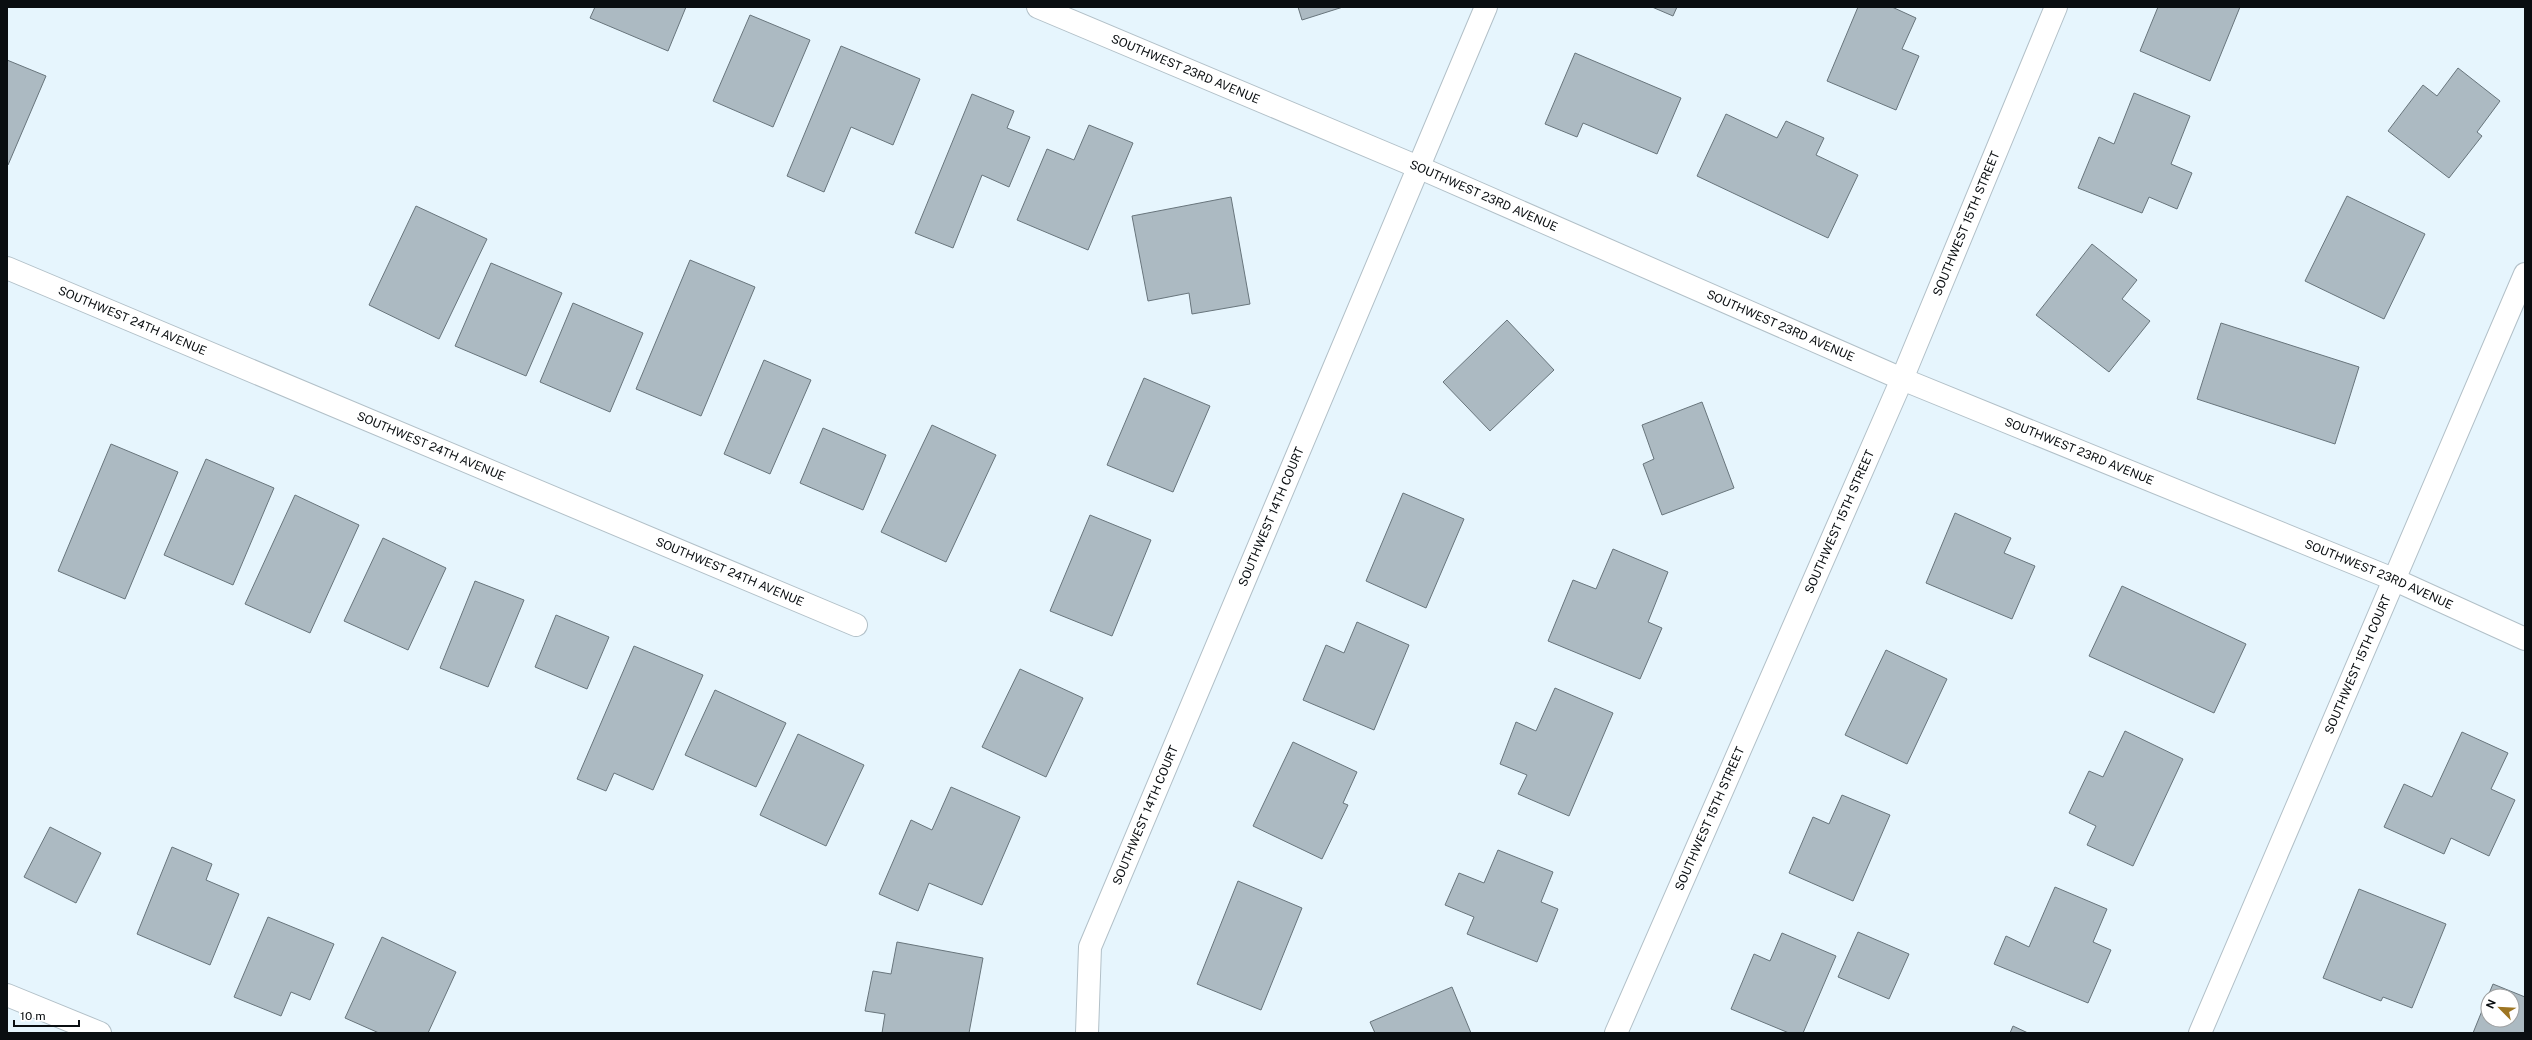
<svg xmlns="http://www.w3.org/2000/svg" width="2532" height="1040" font-family="'Public Sans',sans-serif">
<style>
.building{fill:#acbac2;stroke:#68757c}
.lines{fill:none;stroke-linecap:round;stroke-linejoin:round}
.minor-casing{stroke:#b2c0c8;stroke-width:24}
.minor{stroke:#fff;stroke-width:22}
.labels{text-anchor:middle;dominant-baseline:central;stroke-width:3;stroke-linejoin:round;paint-order:stroke}
.street-label{font-size:12px;fill:#0a0e11;stroke:#fff}
</style>
<rect width="100%" height="100%" fill="#e6f5fd"/>
<g class="building">
<path d="M595 7H686L668 51 590 18Z"/>
<path d="M1298 7H1343L1302 20Z"/>
<path d="M1652 7H1677L1673 16Z"/>
<path d="M1858 7H1892L1916 18 1902 49 1919 56 1896 110 1827 81Z"/>
<path d="M2158 7H2240L2210 81 2140 51Z"/>
<path d="M750 15 810 40 773 127 713 101Z"/>
<path d="M841 46 920 79 893 145 851 127 824 192 787 176Z"/>
<path d="M1575 53 1681 98 1657 154 1583 123 1577 137 1545 124Z"/>
<path d="M7 60 46 76 8 165 7 164Z"/>
<path d="M2458 68 2500 101 2477 132 2482 136 2449 178 2388 131 2423 85 2437 96Z"/>
<path d="M2134 93 2190 116 2171 164 2192 173 2177 209 2149 197 2142 213 2078 188 2099 137 2114 144Z"/>
<path d="M972 94 1014 111 1007 128 1030 137 1009 187 982 175 953 248 915 233Z"/>
<path d="M1726 114 1777 138 1786 121 1824 138 1816 155 1858 175 1828 238 1697 176Z"/>
<path d="M1089 125 1133 143 1088 250 1017 220 1047 149 1074 160Z"/>
<path d="M2347 196 2425 234 2384 319 2305 281Z"/>
<path d="M1231 197 1250 304 1192 314 1189 293 1148 301 1132 216Z"/>
<path d="M416 206 487 239 439 339 369 305Z"/>
<path d="M2092 244 2137 280 2122 299 2150 321 2109 372 2036 315Z"/>
<path d="M690 260 755 287 701 416 636 389Z"/>
<path d="M491 263 562 293 526 376 455 346Z"/>
<path d="M573 303 643 333 610 412 540 382Z"/>
<path d="M1507 320 1554 370 1490 431 1443 382Z"/>
<path d="M2221 323 2359 367 2335 444 2197 399Z"/>
<path d="M764 360 811 380 770 474 724 454Z"/>
<path d="M1144 378 1210 406 1173 492 1107 465Z"/>
<path d="M1702 402 1734 488 1662 515 1643 464 1654 459 1642 425Z"/>
<path d="M932 425 996 455 946 562 881 532Z"/>
<path d="M823 428 886 455 863 510 800 483Z"/>
<path d="M111 444 178 472 125 599 58 571Z"/>
<path d="M206 459 274 488 233 585 164 555Z"/>
<path d="M1403 493 1464 519 1426 608 1366 581Z"/>
<path d="M295 495 359 525 310 633 245 604Z"/>
<path d="M1955 513 2011 538 2004 553 2035 566 2012 619 1926 583Z"/>
<path d="M1090 515 1151 540 1112 636 1050 611Z"/>
<path d="M383 538 446 568 408 650 344 621Z"/>
<path d="M1613 549 1668 572 1648 622 1662 628 1640 679 1548 641 1573 580 1596 589Z"/>
<path d="M475 581 524 600 488 687 440 668Z"/>
<path d="M2122 586 2246 644 2214 713 2089 656Z"/>
<path d="M556 615 609 637 587 689 535 667Z"/>
<path d="M1357 622 1409 645 1374 730 1303 700 1326 645 1344 653Z"/>
<path d="M634 646 703 675 653 790 614 773 606 791 577 779Z"/>
<path d="M1886 650 1947 679 1907 764 1845 735Z"/>
<path d="M1020 669 1083 698 1046 777 982 747Z"/>
<path d="M1555 688 1613 713 1569 816 1518 794 1527 775 1500 764 1516 722 1536 731Z"/>
<path d="M715 690 786 723 756 787 685 755Z"/>
<path d="M2125 731 2183 759 2133 866 2087 845 2096 826 2069 813 2089 771 2103 777Z"/>
<path d="M2462 732 2508 753 2491 789 2515 800 2489 856 2451 838 2444 854 2384 827 2404 784 2432 797Z"/>
<path d="M798 734 864 765 826 846 760 815Z"/>
<path d="M1293 742 1357 772 1343 803 1348 805 1322 859 1253 826Z"/>
<path d="M951 787 1020 817 982 905 929 883 918 911 879 894 911 820 932 830Z"/>
<path d="M1842 795 1890 815 1853 901 1789 873 1813 817 1829 824Z"/>
<path d="M50 827 101 853 76 903 24 877Z"/>
<path d="M172 847 212 864 206 880 239 894 210 965 137 934Z"/>
<path d="M1498 850 1553 872 1541 902 1558 909 1537 962 1467 934 1474 917 1445 905 1459 873 1484 883Z"/>
<path d="M1238 881 1302 908 1261 1010 1197 984Z"/>
<path d="M2055 887 2107 909 2093 942 2111 950 2088 1003 1994 964 2006 936 2029 947Z"/>
<path d="M2359 889 2446 924 2412 1008 2383 997 2381 1001 2323 978Z"/>
<path d="M268 917 334 944 310 1000 291 992 281 1016 234 997Z"/>
<path d="M1858 932 1909 954 1889 999 1838 977Z"/>
<path d="M1782 933 1836 956 1803 1033H1789L1731 1009 1754 954 1770 961Z"/>
<path d="M382 937 456 972 428 1033H379L345 1018Z"/>
<path d="M897 942 983 958 969 1033H882L885 1014 865 1011 873 971 891 974Z"/>
<path d="M2493 984 2525 997V1033H2473L2488 996V1020H2512V996H2488Z"/>
<path d="M1452 987 1471 1033H1375L1370 1022Z"/>
<path d="M2013 1026 2028 1033H2010Z"/>
</g>
<g class="lines">
<g class="minor-casing">
<g id="minor">
<path id="s1" d="M1038 7 1418 167 1902 379 2393 579 2525 639"/>
<path id="s2" d="M7 268 856 625"/>
<path d="M7 995 100 1033"/>
<path id="s3" d="M1087 1033 1090 947 1486 7"/>
<path id="s4" d="M1616 1033 1902 379 2056 7"/>
<path id="s5" d="M2200 1033 2525 274"/>
</g>
</g>
<use href="#minor" class="minor"/>
</g>
<g class="labels">
<g class="street-label">
<text stroke="none"><textPath href="#s1" startOffset="160">SOUTHWEST 23RD AVENUE</textPath></text>
<text stroke="none"><textPath href="#s1" startOffset="484">SOUTHWEST 23RD AVENUE</textPath></text>
<text stroke="none"><textPath href="#s4" startOffset="882">SOUTHWEST 15TH STREET</textPath></text>
<text stroke="none"><textPath href="#s2" startOffset="136">SOUTHWEST 24TH AVENUE</textPath></text>
<text stroke="none"><textPath href="#s1" startOffset="808">SOUTHWEST 23RD AVENUE</textPath></text>
<text stroke="none"><textPath href="#s2" startOffset="460">SOUTHWEST 24TH AVENUE</textPath></text>
<text stroke="none"><textPath href="#s1" startOffset="1132">SOUTHWEST 23RD AVENUE</textPath></text>
<text stroke="none"><textPath href="#s3" startOffset="553">SOUTHWEST 14TH COURT</textPath></text>
<text stroke="none"><textPath href="#s4" startOffset="558">SOUTHWEST 15TH STREET</textPath></text>
<text stroke="none"><textPath href="#s2" startOffset="784">SOUTHWEST 24TH AVENUE</textPath></text>
<text stroke="none"><textPath href="#s1" startOffset="1456">SOUTHWEST 23RD AVENUE</textPath></text>
<text stroke="none"><textPath href="#s5" startOffset="401">SOUTHWEST 15TH COURT</textPath></text>
<text stroke="none"><textPath href="#s3" startOffset="229">SOUTHWEST 14TH COURT</textPath></text>
<text stroke="none"><textPath href="#s4" startOffset="234">SOUTHWEST 15TH STREET</textPath></text>
</g>
</g>
<rect width="2532" height="1040" fill="none" stroke="#0a0e11" stroke-width="16"/>
<g transform="translate(2500 1008) rotate(294)"><circle r="19" fill="#ffffff" stroke="#9d9fa0"/>
<path d="M0-3L7 15L0 10L-7 15Z" fill="#9d7522"/>
<text y="-6" font-size="11" font-weight="bold" text-anchor="middle" fill="#0a0e11">N</text>
</g>
<path d="M14 1020v6h65v-6" fill="none" stroke="#0a0e11" stroke-width="2"/>
<text x="20" y="1020" font-size="12" fill="#0a0e11" stroke="#ffffff" stroke-width="3" paint-order="stroke">10 m</text>
</svg>
